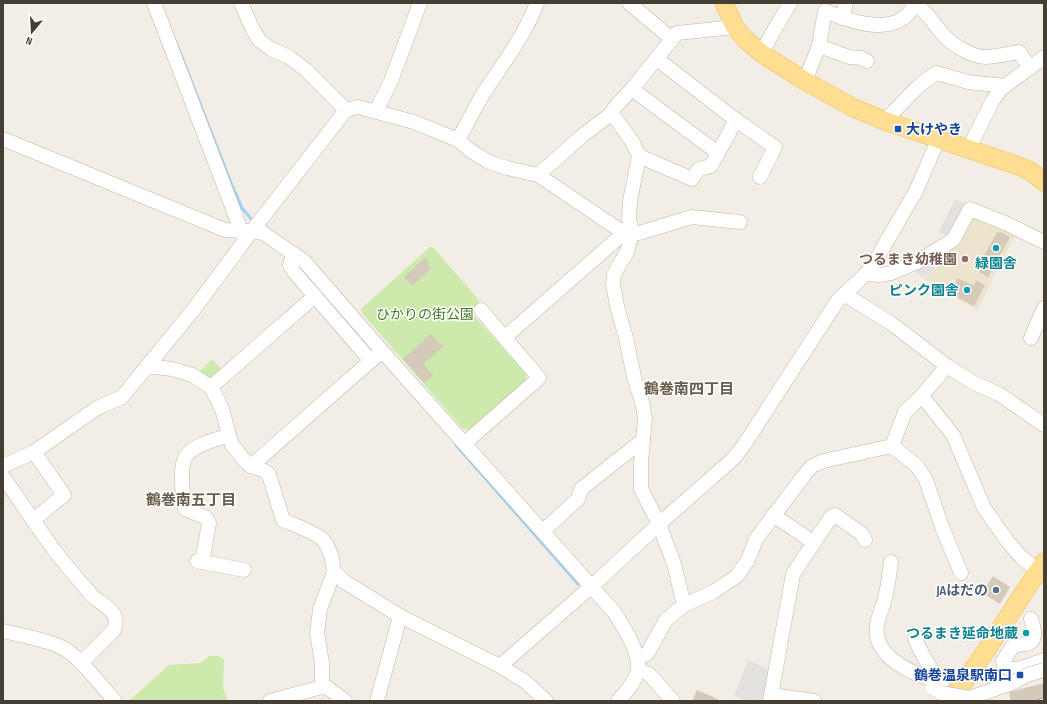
<svg xmlns="http://www.w3.org/2000/svg" width="1047" height="704" font-family="'Sofia Sans Condensed','Noto Sans JP',sans-serif">
<style>
.education{fill:#ede4ce}
.green{fill:#cee9ac}
.parking{fill:#e3e1dd}
.lines{fill:none;stroke-linecap:round;stroke-linejoin:round}
.stream{stroke:#9ed1f2;stroke-width:3}
.building{fill:#d5caba}
.minor-casing{stroke:#bfb6a7;stroke-width:15}
.major-casing{stroke:#e7bc5e;stroke-width:19}
.minor{stroke:#fff;stroke-width:14}
.major{stroke:#ffde92;stroke-width:18}
.rail-casing{stroke:#959595;stroke-width:4.5}
.rail{stroke:#fff;stroke-width:3;stroke-dasharray:9;stroke-linecap:butt}
.minor-bridge-casing{stroke:#bfb6a7;stroke-width:15;stroke-linecap:butt}
.minor-bridge{stroke:#fff;stroke-width:14}
.transit-dot{fill:#1a4fb4;stroke:#fff;stroke-width:1.5}
.culture-dot{fill:#0f9aa8;stroke:#fff;stroke-width:1.5}
.education-dot{fill:#8d6e63;stroke:#fff;stroke-width:1.5}
.service-dot{fill:#5c6f8a;stroke:#fff;stroke-width:1.5}
.labels{text-anchor:middle;dominant-baseline:central;stroke-width:3;stroke-linejoin:round;paint-order:stroke}
.transit-label{font-size:14px;font-weight:bold;fill:#164399;stroke:#fff;text-anchor:start}
.education-label{font-size:14px;font-weight:bold;fill:#785e54;stroke:#fff;text-anchor:end}
.culture-label{font-size:14px;font-weight:bold;fill:#0d838f;stroke:#fff;text-anchor:end}
.park-label{font-size:14px;fill:#467926;stroke:#fff}
.service-label{font-size:14px;font-weight:bold;fill:#4e5e75;stroke:#fff;text-anchor:end}
.neighbourhood-label{font-size:15px;font-weight:bold;fill:#695c4b;stroke:#fff}
</style>
<rect width="100%" height="100%" fill="#f3eee5"/>
<path class="education" d="M970 215 1018 231 995 273 978 310 941 291 916 272 918 265Z"/>
<g class="green">
<path d="M430 247H433L479 300 478 303 470 311 526 374 525 382 469 430 463 429 362 313 361 309Z"/>
<path d="M212 359 224 372 213 382 197 374Z"/>
<path d="M210 656H218L224 659 223 688 228 701H129L169 665 200 663Z"/>
</g>
<g class="parking">
<path d="M955 199 969 205 951 238 939 232Z"/>
<path d="M938 253 946 260 923 278 916 272 918 265Z"/>
<path d="M748 660 772 671 767 701H748L734 696Z"/>
</g>
<g class="lines">
<g class="stream">
<path d="M176 42 231 183 242 208 253 221"/>
<path d="M456 445 578 584"/>
</g>
</g>
<g class="building">
<path d="M997 232 1000 233 1001 232 1010 237 988 277 979 272 985 260 982 259Z"/>
<path d="M425 258 429 262 427 264 431 269 412 286 404 277Z"/>
<path d="M958 278 974 286 976 280 985 285 974 306 949 293Z"/>
<path d="M431 334 443 347 423 364 433 375 424 383 403 359Z"/>
<path d="M993 576 1010 587 1000 604 982 593Z"/>
<path d="M1044 683V699L1037 701H1011L1009 692Z"/>
<path d="M697 690 718 699V701H692Z"/>
</g>
<g class="lines">
<g class="minor-casing">
<g id="minor">
<path d="M154 3 238 222 239 231"/>
<path d="M241 3 253 30 259 40 271 49 289 57 306 70 346 110"/>
<path d="M629 3 672 39"/>
<path d="M917 6C928 12 932 22 940 31 950 43 968 56 985 57 996 57 1008 54 1019 52L1030 68"/>
<path d="M842 18 846 3"/>
<path d="M819 46 849 57 861 58 867 61"/>
<path d="M761 53 790 3"/>
<path d="M805 81 819 46 825 11C851 22 896 38 913 7L917 6 918 3"/>
<path d="M632 89 718 153"/>
<path d="M376 111 391 81 420 3"/>
<path d="M611 114 619 123 633 143 639 156 630 201 629 219 632 233 627 252 619 265 614 275 613 284 617 306 626 338 634 377 642 402 645 418 641 463V489L659 524 674 564 684 605"/>
<path d="M736 120 775 147 760 177"/>
<path d="M885 121C901 105 917 84 937 73L968 82 1005 86"/>
<path d="M3 139 225 230 252 231 263 233 304 261 382 351 614 612C623 626 640 652 638 669 636 681 626 692 618 701"/>
<path d="M458 140C467 124 475 107 485 91 504 62 525 35 537 3"/>
<path d="M969 148 993 100 1001 89 1044 57"/>
<path d="M639 156 692 179 699 169 711 166 736 120 657 59"/>
<path d="M538 175 624 233H639L692 217 740 222"/>
<path d="M293 254 290 265 294 272 371 361"/>
<path d="M866 274 880 275 891 273 917 262 953 240 970 209 1005 223 1044 242"/>
<path d="M844 294 892 324 947 366 974 383 999 394 1044 425"/>
<path d="M504 338 624 233"/>
<path d="M1031 338 1044 308"/>
<path d="M147 366 172 369 192 375 211 387 222 409 232 445 246 462 251 466 265 471 269 475 283 520C292 524 317 533 323 540 331 549 333 561 334 572L345 582 400 616 500 666 526 682 546 701"/>
<path d="M211 387 315 296"/>
<path d="M922 396 953 435 984 508 1008 542 1021 557 1038 571"/>
<path d="M465 443 539 378 481 310"/>
<path d="M892 446 917 466 926 480 942 527 961 573"/>
<path d="M892 446 905 412 919 399 947 366"/>
<path d="M3 466 34 452 97 408 122 397 194 309 252 231 346 110 358 107 414 122 458 140 471 151 489 162 507 168 538 175 583 135 611 114 615 107 632 89 677 33 735 27"/>
<path d="M251 466 382 351"/>
<path d="M3 477C18 498 32 519 47 540 60 559 75 576 90 593 100 606 122 609 114 630L81 663"/>
<path d="M773 515 813 542"/>
<path d="M33 520 64 495 34 452"/>
<path d="M543 531 578 499 581 489 643 440"/>
<path d="M197 561 244 570"/>
<path d="M202 562 209 523 205 517 185 509C183 497 179 466 186 456 195 444 216 440 229 435"/>
<path d="M891 562C889 575 888 589 884 602 882 609 878 617 877 625 872 658 915 675 940 682"/>
<path d="M1031 619C1034 628 1038 641 1026 644 1022 645 1018 644 1013 646L1003 661C1005 678 1034 663 1044 660"/>
<path d="M3 631C23 636 45 639 63 648 79 656 102 687 115 701"/>
<path d="M915 638C921 654 930 668 940 682L942 683"/>
<path d="M637 658 647 654 666 620 684 605 713 592 737 576 748 560 756 539 805 474 812 466 823 461 892 446"/>
<path d="M500 666 592 586 659 524 733 459 744 445 838 300 866 274 874 263 916 191 939 138"/>
<path d="M638 670 649 674 673 701"/>
<path d="M322 687V663L317 633 320 609 334 572"/>
<path d="M772 695 814 701"/>
<path d="M270 701 322 687 328 688 345 701"/>
<path d="M377 701 400 616"/>
<path d="M770 701 793 574 831 517 835 515 862 534 865 540"/>
</g>
</g>
<g class="major-casing">
<g id="major">
<path d="M724 3 735 27 745 39 761 53 805 81 854 108 885 121 1016 165 1030 171 1044 182"/>
<path d="M950 701 985 652 1044 562"/>
</g>
</g>
<use href="#minor" class="minor"/>
<use href="#major" class="major"/>
<g class="rail-casing">
<path id="rail" d="M1040 701 1044 700"/>
</g>
<use href="#rail" class="rail"/>
<g class="minor-bridge-casing">
<path id="minor-bridge" d="M933 688 941 693 969 698 1007 685 1030 674 1044 670"/>
</g>
<use href="#minor-bridge" class="minor-bridge"/>
</g>
<g class="transit-dot">
<rect x="894" y="125" width="8" height="8" rx="2"/>
<rect x="1016" y="671" width="8" height="8" rx="2"/>
</g>
<g class="culture-dot">
<circle cx="996" cy="248" r="4"/>
<circle cx="967" cy="290" r="4"/>
<circle cx="1026" cy="633" r="4"/>
</g>
<circle class="education-dot" cx="965" cy="259" r="4"/>
<circle class="service-dot" cx="996" cy="590" r="4"/>
<g class="labels">
<g class="transit-label">
<text x="906" y="129">大けやき</text>
<text x="1012" y="675" text-anchor="end">鶴巻温泉駅南口</text>
</g>
<g class="education-label">
<text x="957" y="259">つるまき幼稚園</text>
</g>
<g class="culture-label">
<text x="996" y="263" text-anchor="middle">緑園舎</text>
<text x="959" y="290">ピンク園舎</text>
<text x="1018" y="633">つるまき延命地蔵</text>
</g>
<g class="park-label">
<text x="425" y="314">ひかりの街公園</text>
</g>
<g class="service-label">
<text x="988" y="590">JAはだの</text>
</g>
<g class="neighbourhood-label">
<text x="689" y="389">鶴巻南四丁目</text>
<text x="191" y="500">鶴巻南五丁目</text>
</g>
</g>
<rect width="1047" height="704" fill="none" stroke="#453e34" stroke-width="8"/>
<g transform="translate(32 32) rotate(198)" stroke="#ffffff" stroke-width="3" paint-order="stroke">
<path d="M0-3L7 15L0 10L-7 15Z" fill="#453e34"/>
<text y="-6" font-size="11" font-weight="bold" text-anchor="middle" fill="#453e34">N</text>
</g>
</svg>
